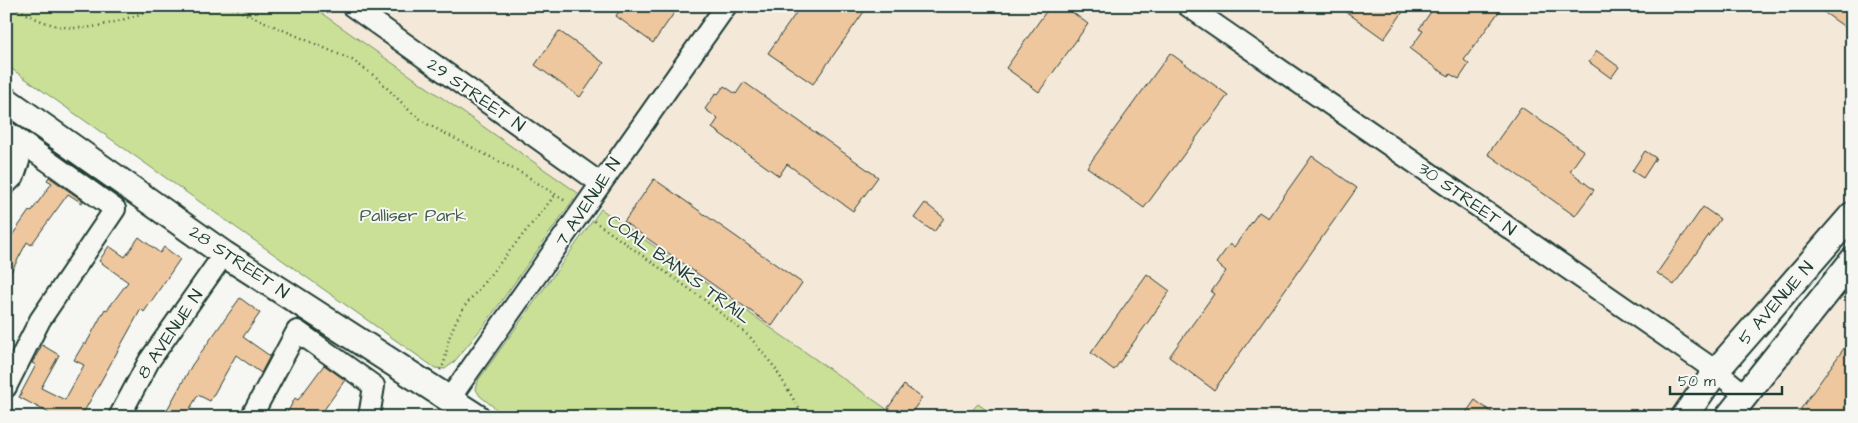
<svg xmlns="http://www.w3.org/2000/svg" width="1858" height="423" font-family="'Architects Daughter',sans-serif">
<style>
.built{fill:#f4e8d9}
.green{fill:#cae096;stroke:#748e65}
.building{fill:#efc79f;stroke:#1f3d34}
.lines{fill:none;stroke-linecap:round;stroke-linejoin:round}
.minor-casing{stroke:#1f3d34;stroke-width:24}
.major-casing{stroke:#1f3d34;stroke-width:29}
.path{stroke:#1f3d34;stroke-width:2.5;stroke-dasharray:1 4;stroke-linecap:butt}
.minor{stroke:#f6f6f2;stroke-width:20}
.major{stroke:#f6f6f2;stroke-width:25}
.labels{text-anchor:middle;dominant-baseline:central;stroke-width:4;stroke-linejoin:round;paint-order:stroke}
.street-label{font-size:18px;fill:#1f3d34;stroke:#f6f6f2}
.park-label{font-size:18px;fill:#415e48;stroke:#f6f6f2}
</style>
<rect width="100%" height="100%" fill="#f6f6f2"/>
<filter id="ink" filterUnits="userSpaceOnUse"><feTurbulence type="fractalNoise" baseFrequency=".02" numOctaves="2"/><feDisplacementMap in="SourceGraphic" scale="10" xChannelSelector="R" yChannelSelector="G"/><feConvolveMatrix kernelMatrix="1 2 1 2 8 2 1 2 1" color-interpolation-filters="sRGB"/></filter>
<g filter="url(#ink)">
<g class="built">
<path d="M311 6H1852V215L1681 417H997L978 405 965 417H898Z"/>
<path d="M1852 282V417H1740Z"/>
</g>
<g class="green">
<path d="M6 6H311L578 193 486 323 454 362 445 369 435 368 6 65Z"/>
<path d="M601 209 898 417H506L480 396 475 388 479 379Z"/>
<path d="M978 404 996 417H965Z"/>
</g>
<g class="building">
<path d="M622 6H679L653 43 616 16Z"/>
<path d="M801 6H868L813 84 768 53Z"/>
<path d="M1050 6H1064L1088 24 1039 92 1006 68Z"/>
<path d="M1338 6H1407L1384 39Z"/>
<path d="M1435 6H1503L1464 60 1469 64 1459 79 1450 74 1449 76 1437 69 1410 49 1423 31 1419 29Z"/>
<path d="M1815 6H1852V32Z"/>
<path d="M559 31 604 63 580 97 535 65Z"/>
<path d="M1597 51 1619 67 1611 78 1589 62Z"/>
<path d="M1170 53 1228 95 1144 208 1087 167Z"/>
<path d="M744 82 878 177 853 211 787 164 779 176 712 128 718 119 705 109 716 93 718 94 724 86 736 94Z"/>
<path d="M1521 107 1584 151 1570 171 1594 190 1575 216 1488 154Z"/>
<path d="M1645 151 1656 158 1643 178 1632 171Z"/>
<path d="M1312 156 1357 188 1214 390 1169 357 1214 294 1211 292 1226 271 1216 263 1230 244 1234 247 1259 212 1268 218Z"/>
<path d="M49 177 83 201 82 203 68 194 31 245 27 242 6 282V244L29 211 31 212 52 183 47 180Z"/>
<path d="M654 179 802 283 772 326 624 222Z"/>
<path d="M925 203 944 218 934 232 914 218Z"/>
<path d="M1703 207 1720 219 1674 285 1657 273Z"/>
<path d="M139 237 160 253 164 247 180 259 144 312 141 309 81 417H56L19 397 36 365 32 363 42 345 59 355 41 388 65 400 84 365 74 360 84 343 86 344 105 309 107 310 128 282 99 261 109 246 125 257Z"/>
<path d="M1147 274 1170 291 1114 370 1091 353Z"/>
<path d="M240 298 260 313 243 337 270 356 261 373 236 355 210 401 198 395 185 417H163L192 365Z"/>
<path d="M1852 337V417H1795Z"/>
<path d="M324 365 345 380 319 417H285L295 398 298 400Z"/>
<path d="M904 385 922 398 908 417H900L888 408Z"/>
<path d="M1475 400 1498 417H1463Z"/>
</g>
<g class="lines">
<g class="minor-casing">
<g id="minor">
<path d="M352 6 600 183"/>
<path d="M1188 6 1716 371 1744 394"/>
<path d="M6 131 115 209 40 320 6 387"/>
<path d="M6 144 19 161 14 176 6 184"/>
<path d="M450 398 726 6"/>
<path d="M119 417 149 361 224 254"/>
<path d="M251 417 297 331 374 386 369 417"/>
</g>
</g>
<g class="major-casing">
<g id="major">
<path d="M6 100 224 254 477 417"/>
<path d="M1684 417 1716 371 1852 215"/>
<path d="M1728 417 1852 261"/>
</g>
</g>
<g class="path">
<path d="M14 6C70 44 106 25 164 6"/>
<path d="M228 6 352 60 376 77 411 112 427 124 525 175 567 202"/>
<path d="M242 6 253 16"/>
<path d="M594 221 702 298 750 337 775 368 804 417"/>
<path d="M440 370 444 364 449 338 455 323 464 307 556 194"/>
</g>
<use href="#minor" class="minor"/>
<use href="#major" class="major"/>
</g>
</g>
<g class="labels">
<g class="street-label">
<text transform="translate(476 95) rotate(35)">29 STREET N</text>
<text transform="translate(1467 199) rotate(35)">30 STREET N</text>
<text transform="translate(588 202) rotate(-56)">7 AVENUE N</text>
<text transform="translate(239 262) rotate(34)">28 STREET N</text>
<text transform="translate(679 269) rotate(36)">COAL BANKS TRAIL</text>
<text transform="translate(1776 303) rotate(-49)">5 AVENUE N</text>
<text transform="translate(170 334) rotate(-56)">8 AVENUE N</text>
</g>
<g class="park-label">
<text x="413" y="215">Palliser Park</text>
</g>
</g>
<rect width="1858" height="423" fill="none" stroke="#f6f6f2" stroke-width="25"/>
<rect x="12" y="12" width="1833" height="398" fill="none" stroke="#1f3d34" stroke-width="2" filter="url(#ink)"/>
<path d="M1670 386v8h112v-8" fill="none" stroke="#1f3d34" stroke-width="2.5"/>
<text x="1678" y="386" font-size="15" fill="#1f3d34" stroke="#f6f6f2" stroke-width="4" paint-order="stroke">50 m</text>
</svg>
